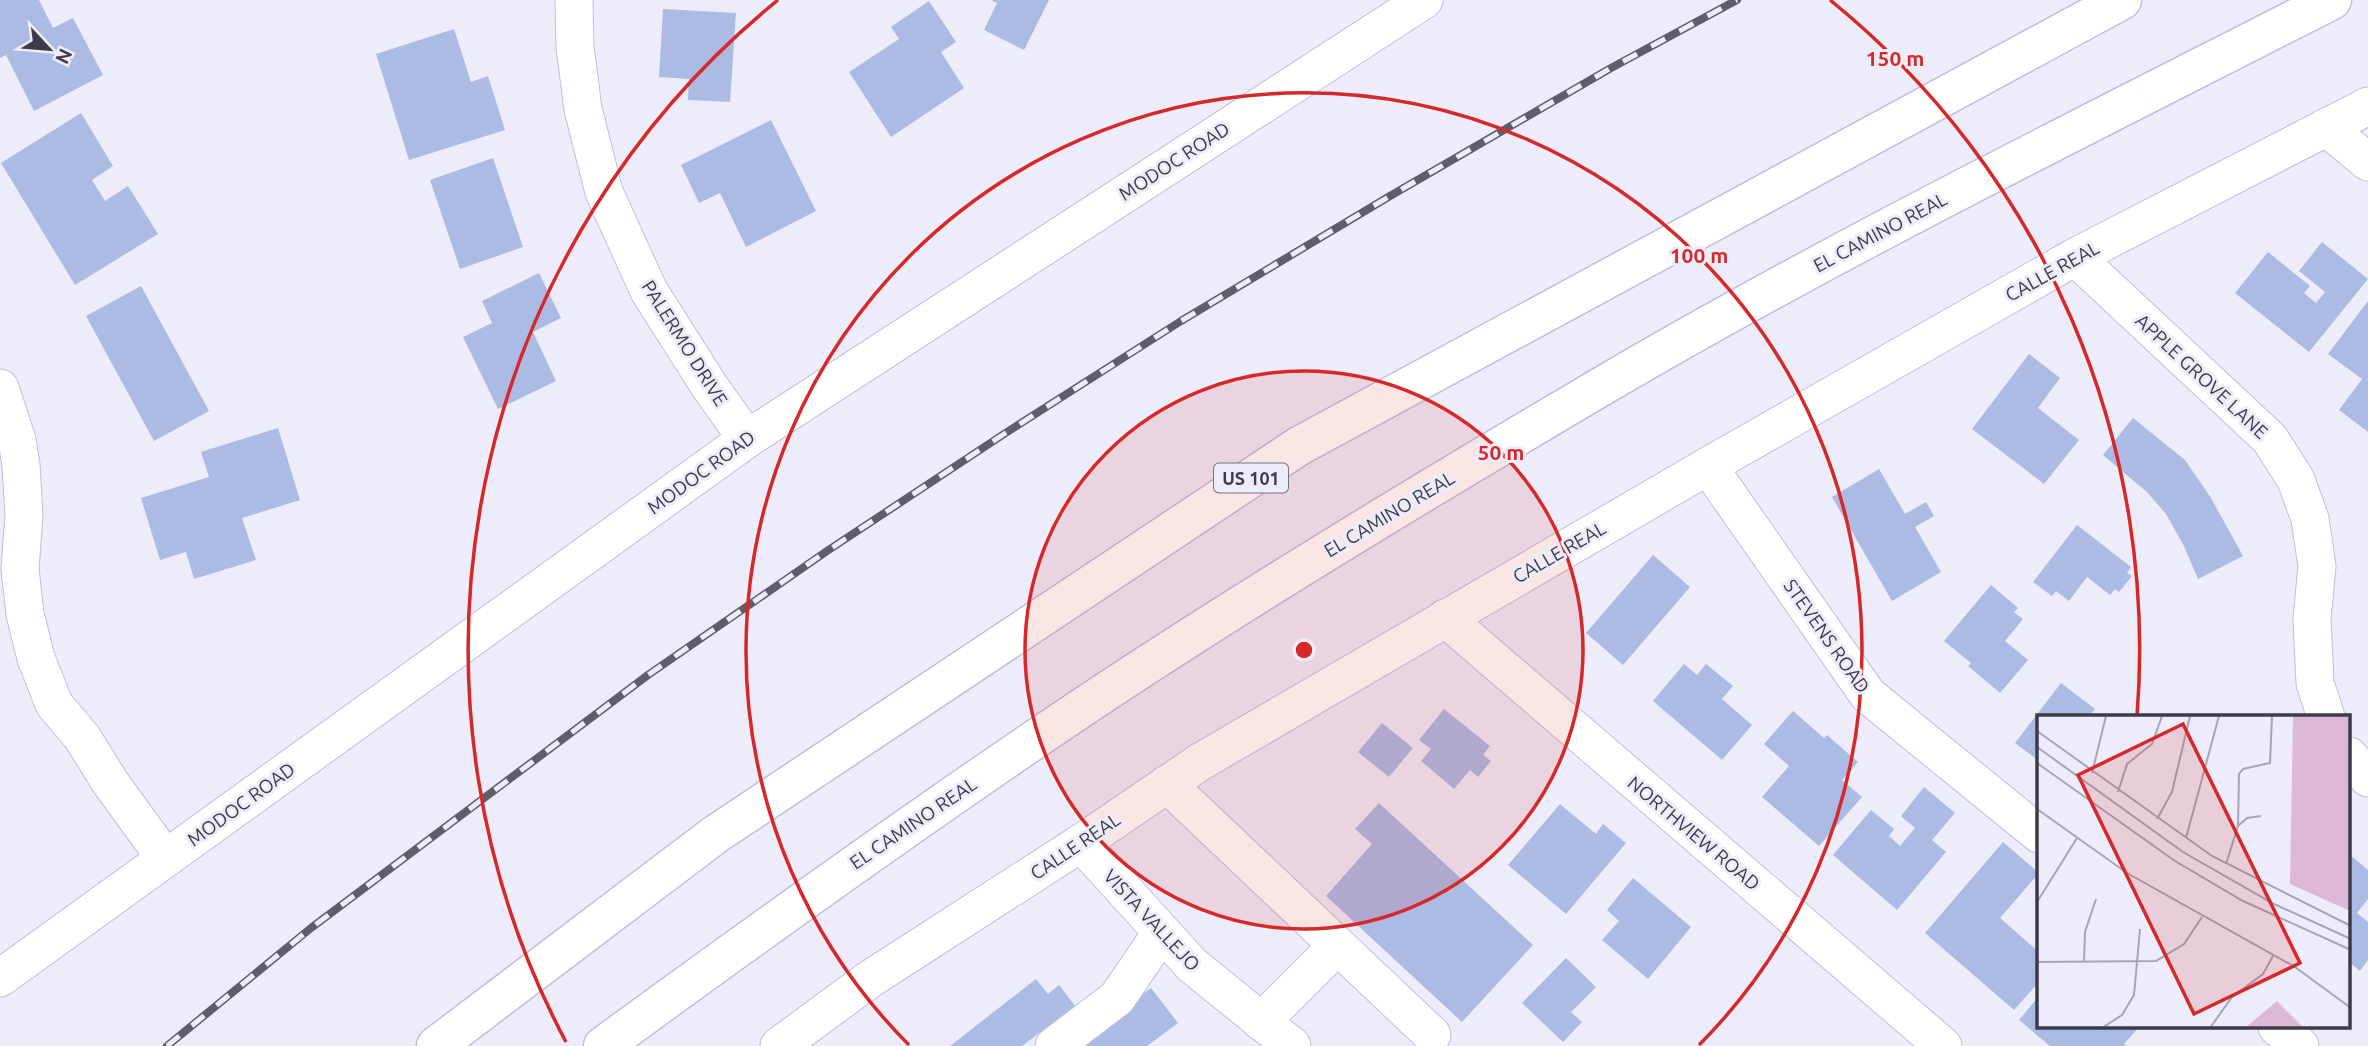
<svg xmlns="http://www.w3.org/2000/svg" width="2368" height="1046" font-family="Ubuntu,sans-serif">
<style>
.building{fill:#acbbe4}
.lines{fill:none;stroke-linecap:round;stroke-linejoin:round}
.minor-casing{stroke:#c0bdde;stroke-width:39}
.highway-casing{stroke:#c0bdde;stroke-width:41}
.minor{stroke:#fff;stroke-width:37}
.highway{stroke:#fff;stroke-width:38}
.rail-casing{stroke:#5e5d6a;stroke-width:8}
.rail{stroke:#edecfa;stroke-width:5;stroke-dasharray:16;stroke-linecap:butt}
.ring{fill:none;stroke:#d62828;stroke-width:3.5}
.labels{text-anchor:middle;dominant-baseline:central;stroke-width:6;stroke-linejoin:round;paint-order:stroke}
.shield{fill:#edecfa;stroke:#71707d;stroke-width:2}
.shield-label{font-size:18px;font-weight:bold;fill:#3c3b48}
.street-label{font-size:19px;fill:#3c3b48;stroke:#edecfa}
.inset-road{fill:none;stroke:#a6a5b3;stroke-width:2}
.view{fill:#d62828;fill-opacity:0.15;stroke:#d62828;stroke-width:3.5}
.inset-edge{fill:none;stroke:#3c3b48;stroke-width:3.5}
.centre{fill:#d62828;stroke:#edecfa;stroke-width:3.5}
.ring-label{font-size:21px;text-anchor:middle;font-weight:bold;fill:#d62828;stroke:#edecfa;stroke-width:6;stroke-linejoin:round;paint-order:stroke}
</style>
<rect width="100%" height="100%" fill="#edecfa"/>
<g class="building">
<path d="M0 0H39L53 28 73 18 103 75 34 111 6 55 0 58Z"/>
<path d="M991 0H1049L1024 50 984 30 997 3Z"/>
<path d="M929 1 956 42 941 52 964 88 891 137 849 72 899 39 891 27Z"/>
<path d="M663 9 736 13 730 102 688 100 689 79 659 77Z"/>
<path d="M454 29 471 82 488 76 505 130 409 160 376 54Z"/>
<path d="M81 113 113 166 92 180 105 201 128 186 158 234 75 285 1 163Z"/>
<path d="M771 120 816 211 746 247 720 193 699 203 681 165Z"/>
<path d="M493 158 523 247 460 269 430 180Z"/>
<path d="M2322 242 2368 279 2309 352 2235 293 2268 252 2310 286 2304 293 2316 303 2325 292 2299 271Z"/>
<path d="M539 273 561 318 533 332 556 381 498 409 463 337 492 323 482 301Z"/>
<path d="M141 286 209 411 154 441 86 316Z"/>
<path d="M2368 301V432L2339 410 2362 379 2328 354Z"/>
<path d="M2029 354 2060 378 2038 408 2079 440 2044 484 1972 429Z"/>
<path d="M2133 418 2185 460 2211 498 2243 556 2198 579 2184 546 2166 514 2147 492 2103 455Z"/>
<path d="M278 428 300 500 242 518 256 560 194 579 186 552 160 560 141 498 209 477 201 452Z"/>
<path d="M1879 469 1905 514 1926 502 1934 516 1915 527 1941 572 1892 601 1832 497Z"/>
<path d="M2077 525 2131 567 2127 573 2132 576 2119 592 2115 589 2110 595 2087 577 2069 601 2056 591 2052 596 2033 582Z"/>
<path d="M1653 555 1690 587 1623 665 1586 633Z"/>
<path d="M1991 585 2018 608 2014 612 2023 619 2005 641 2028 660 2000 693 1968 666 1971 663 1944 641Z"/>
<path d="M1684 664 1697 675 1706 664 1733 686 1722 699 1752 725 1722 760 1653 701Z"/>
<path d="M2061 683 2095 709 2089 717H2039V761L2015 743Z"/>
<path d="M1444 709 1490 746 1483 755 1491 761 1478 777 1470 770 1454 789 1421 761 1431 749 1419 740Z"/>
<path d="M1793 711 1824 738 1827 735 1858 762 1842 780 1862 797 1819 846 1762 797 1789 766 1764 744Z"/>
<path d="M1382 723 1413 748 1389 777 1358 752Z"/>
<path d="M1924 787 1955 813 1932 840 1946 852 1897 910 1833 855 1871 810 1894 829 1889 836 1900 846 1915 828 1901 816Z"/>
<path d="M1379 803 1533 945 1462 1022 1326 896 1372 844 1355 829Z"/>
<path d="M1560 804 1596 834 1603 824 1626 843 1566 914 1508 865Z"/>
<path d="M2003 842 2039 873 2000 918 2039 952V982L2014 1010 1925 933Z"/>
<path d="M2349 854 2368 870V899L2357 913 2368 922V960L2360 971 2349 962Z"/>
<path d="M1633 878 1691 927 1648 979 1602 940 1619 921 1607 910Z"/>
<path d="M1566 958 1596 987 1571 1012 1582 1022 1563 1042 1522 1003Z"/>
<path d="M1036 979 1048 994 1059 985 1075 1006 1022 1046H950Z"/>
<path d="M1151 988 1178 1023 1147 1046H1073Z"/>
<path d="M2039 996V1027H2139L2124 1044 2126 1046H2050L2019 1020Z"/>
</g>
<g class="lines">
<g class="minor-casing">
<g id="minor">
<path d="M574 0 575 47 583 109 604 192 649 291 710 387 747 439"/>
<path d="M2326 127 2368 162"/>
<path d="M2075 257 2270 439 2296 480 2310 519 2317 566 2312 619 2315 683 2326 717"/>
<path d="M0 388 17 440 21 465 24 515 20 569 25 614 36 658 54 704 82 737 110 782 165 858"/>
<path d="M1708 466 1868 695 2039 834"/>
<path d="M1445 618 1943 1046"/>
<path d="M2349 756 2368 778"/>
<path d="M1167 784 1432 1035"/>
<path d="M1081 843 1192 965 1292 1046"/>
<path d="M0 978 747 439 1424 0"/>
<path d="M1261 1022 1336 947"/>
<path d="M2277 1027 2300 1046"/>
<path d="M779 1046 870 979 1081 843 1200 762 1708 466 2075 257 2368 106"/>
<path d="M1054 1046 1117 998 1162 932"/>
</g>
</g>
<g class="highway-casing">
<g id="highway">
<path d="M436 1046 716 834 1299 446 2122 0"/>
<path d="M603 1046C759 932 916 819 1077 711 1248 597 1426 490 1604 385 1841 246 2088 125 2332 0"/>
</g>
</g>
<use href="#minor" class="minor"/>
<use href="#highway" class="highway"/>
<g class="rail-casing">
<path id="rail" d="M167 1046 311 928 648 675 827 551 1004 434 1181 321 1390 196 1611 68 1737 0"/>
</g>
<use href="#rail" class="rail"/>
</g>
<circle cx="1304" cy="650" r="279" fill="#d62828" fill-opacity=".12"/>
<g class="ring">
<circle cx="1304" cy="650" r="279"/>
<path d="M909 1045A558 558 0 1 1 1699 1045"/>
<path d="M566 1042A836 836 0 0 1 778 0M1830 0A836 836 0 0 1 2137 716"/>
</g>
<g class="labels">
<rect class="shield" x="1214" y="463.5" width="74" height="29" rx="5"/>
<g class="shield-label">
<text x="1251" y="478">US 101</text>
</g>
<g class="street-label">
<text transform="translate(1174 161) rotate(-33)">MODOC ROAD</text>
<text transform="translate(1880 232) rotate(-28)">EL CAMINO REAL</text>
<text transform="translate(2052 271) rotate(-29)">CALLE REAL</text>
<text transform="translate(685 343) rotate(58)">PALERMO DRIVE</text>
<text transform="translate(2202 376) rotate(43)">APPLE GROVE LANE</text>
<text transform="translate(701 472) rotate(-36)">MODOC ROAD</text>
<text transform="translate(1389 514) rotate(-31)">EL CAMINO REAL</text>
<text transform="translate(1559 552) rotate(-30)">CALLE REAL</text>
<text transform="translate(1827 636) rotate(55)">STEVENS ROAD</text>
<text transform="translate(241 804) rotate(-36)">MODOC ROAD</text>
<text transform="translate(913 823) rotate(-34)">EL CAMINO REAL</text>
<text transform="translate(1694 833) rotate(40)">NORTHVIEW ROAD</text>
<text transform="translate(1075 846) rotate(-34)">CALLE REAL</text>
<text transform="translate(1152 920) rotate(47)">VISTA VALLEJO</text>
</g>
</g>
<g transform="translate(2037 715)">
<rect width="313" height="313" fill="#edecfa"/>
<path d="M256 1H313V196L253 169ZM240 286 267 313H208Z" fill="#ddb8d9"/>
<path class="inset-road" d="M0 16 175 141 314 211M0 32 146 137 237 189 314 224M0 48 138 146 206 186 314 235M55 58 69 1M81 77 90 49 115 29 125 1M0 94 90 158 258 252 314 293M120 104 135 77 153 1M201 111 202 59 206 54 233 48 235 1M149 123 182 1M189 149 201 111 210 103 224 101M0 187 40 123M0 247 119 246 147 229 165 202M47 247 48 217 59 184M65 313 85 300 97 280 103 214M173 313 195 282 226 259 236 241"/>
<path class="view" d="M146 9 263 248 157 299 41 60Z"/>
<rect width="313" height="313" class="inset-edge"/>
</g>
<circle cx="1304" cy="650" r="10" class="centre"/>
<g class="ring-label">
<text x="1895" y="66">150 m</text>
<text x="1699" y="263">100 m</text>
<text x="1501" y="460">50 m</text>
</g>
<g transform="translate(49 49) rotate(116)" stroke="#edecfa" stroke-width="5" paint-order="stroke">
<path d="M0-5L12 26L0 18L-12 26Z" fill="#3c3b48"/>
<text y="-10" font-size="19" font-weight="bold" text-anchor="middle" fill="#3c3b48">N</text>
</g>
</svg>
